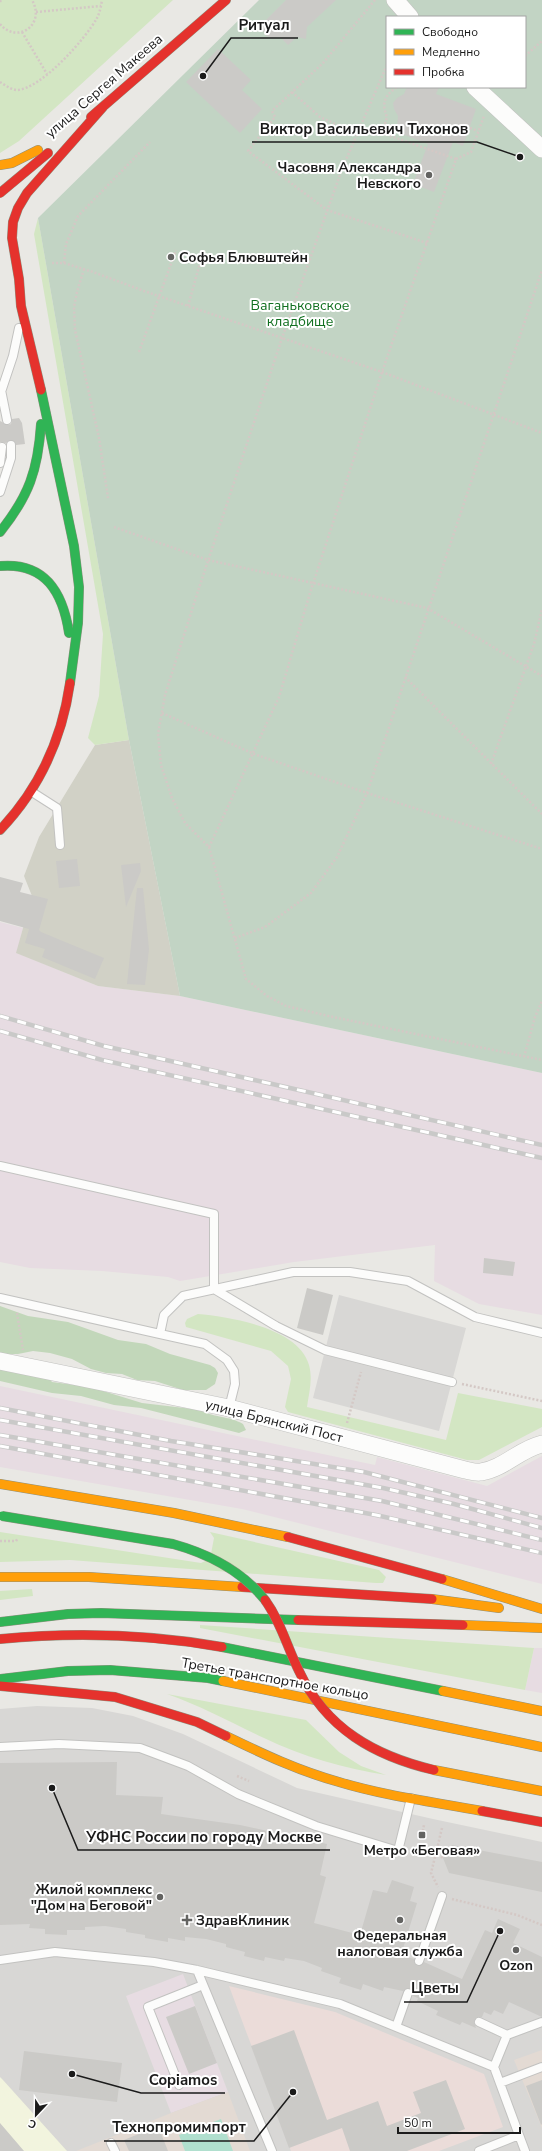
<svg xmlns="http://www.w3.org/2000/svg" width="542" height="2151" font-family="'Nunito Sans',sans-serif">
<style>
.residential{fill:#d8d7d5}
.commercial{fill:#ebdcd9}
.industrial{fill:#e7dce2}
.education{fill:#f2f4de}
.military{fill:#e3dad3}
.construction{fill:#d1d1c6}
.grass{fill:#d3e6c3}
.forest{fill:#c2d7ba}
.cemetery{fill:#c2d4c4;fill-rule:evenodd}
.pitch{fill:#b0dfce}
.building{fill:#cbcac7}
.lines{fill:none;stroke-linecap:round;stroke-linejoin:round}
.lane-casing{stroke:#c2c2c0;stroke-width:10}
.street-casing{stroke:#c2c2c0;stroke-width:18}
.fast-casing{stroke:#8e917e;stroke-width:10}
.slow-casing{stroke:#8e917e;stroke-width:10}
.jam-casing{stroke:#8e917e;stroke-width:10}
.path{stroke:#d4c8c5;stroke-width:2.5;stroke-dasharray:2 2;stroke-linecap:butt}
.lane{stroke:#fcfcfb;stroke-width:8}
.street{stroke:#fcfcfb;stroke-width:17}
.fast{stroke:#30b455;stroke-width:9}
.slow{stroke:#ff9f0a;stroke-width:9}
.jam{stroke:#e5322d;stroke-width:9}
.rail-casing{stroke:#c9c9c8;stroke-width:4.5}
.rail{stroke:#fff;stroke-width:3;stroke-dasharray:9;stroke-linecap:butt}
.fast-bridge-casing{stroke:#8e917e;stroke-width:10;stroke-linecap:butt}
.slow-bridge-casing{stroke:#8e917e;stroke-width:10;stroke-linecap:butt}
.jam-bridge-casing{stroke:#8e917e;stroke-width:10;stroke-linecap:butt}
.fast-bridge{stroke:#30b455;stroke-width:9}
.slow-bridge{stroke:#ff9f0a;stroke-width:9}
.jam-bridge{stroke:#e5322d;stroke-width:9}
.poi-dot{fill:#636361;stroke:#fff;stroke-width:1.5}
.labels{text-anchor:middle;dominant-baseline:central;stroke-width:4;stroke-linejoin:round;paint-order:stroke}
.street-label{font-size:14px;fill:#1b1b1b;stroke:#fff}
.poi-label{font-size:14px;font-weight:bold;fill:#1b1b1b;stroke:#fff}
.park-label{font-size:14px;fill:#117020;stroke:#fff}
.leader{fill:none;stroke:#1b1b1b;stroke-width:1.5}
.callout-dot{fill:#1b1b1b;stroke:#fff;stroke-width:1.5}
.callout-label{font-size:15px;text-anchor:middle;font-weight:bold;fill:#1b1b1b;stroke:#fff;stroke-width:4;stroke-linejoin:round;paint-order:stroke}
</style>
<rect width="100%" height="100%" fill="#e9e8e4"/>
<path class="residential" d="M339,1295L466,1328L439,1431L313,1398Z
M37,1706L92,1708L133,1716L183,1734L297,1788L433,1819L542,1842V2151H0V1709Z"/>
<path class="commercial" d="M229,1986L335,2012L484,2074L503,2127L439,2151H291Z"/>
<path class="industrial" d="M0,922L23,928L17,953L98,986L180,996L542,1073V1315L479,1304L434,1281L435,1245L294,1262L180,1281L168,1277L102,1271L30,1268L0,1262Z
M0,1386L375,1465L377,1457L487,1486L542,1456V1584L242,1509L0,1467Z
M534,1648H542V1693L525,1690Z
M183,1974L228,2092L171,2113L126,1996Z"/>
<path class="education" d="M0,2077L3,2080L67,2151H0Z"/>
<path class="military" d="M542,2050V2128L514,2060Z
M228,2092L250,2151H76L171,2113Z"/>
<path class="construction" d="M129,740L180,996L98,986L16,953L32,896L24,876L39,837L95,745Z"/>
<path class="grass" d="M0,0H173L19,141L0,153Z
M38,218L129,740L95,745L88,738L99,696L103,634L34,234Z
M198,1314C231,1317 299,1328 309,1365C313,1380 309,1392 307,1407L446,1440L458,1393L542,1409V1427L479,1460H467L288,1412L285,1407L291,1379L288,1366L271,1351L186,1327L185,1323L187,1319Z
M0,1532L201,1563L210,1559L214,1538L210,1532L379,1570L386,1577L383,1583H376L70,1560L0,1562Z
M32,1589L33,1596L0,1600V1591Z
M200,1625L534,1648L525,1690L200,1628Z
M167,1694L306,1720L339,1752L361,1766L386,1775C344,1768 303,1757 264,1738C232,1723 201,1706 167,1694Z"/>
<path class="forest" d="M0,1306L28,1316L68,1322L118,1340L146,1344L170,1354L210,1365L215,1368L218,1373L215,1384L206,1390H183L155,1381L137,1380L122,1374L106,1373L91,1369L72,1359L50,1353L33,1351L18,1354H0Z
M0,1367L48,1377L52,1382L90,1387L142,1403L201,1410C210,1417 230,1416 243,1424L246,1430L239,1433L141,1408L114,1405L81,1396L52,1393L0,1381Z"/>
<path class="cemetery" d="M259,0H542V1073L180,996L129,740L38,218ZM387,17H525V87H387Z"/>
<path class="pitch" d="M221,2119L233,2151H185L179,2135Z"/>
<path class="building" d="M286,0H336L307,27L306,39L297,37L288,45L280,37L272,38L266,36L262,29L265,21Z
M218,49L251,80L242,90L262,109L240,133L186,82Z
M407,87H439L436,94L476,109L463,146L453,142L434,192L413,184L428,144L402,134L397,126L398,116L394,109L393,103L397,98L404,94Z
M19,418L22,423L25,444L16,445L11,440L6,443L0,442V421L8,425L11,424L12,419Z
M77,859L80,886L59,888L56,861Z
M140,863L141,871L126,907L121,865Z
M0,877L23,883L20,892L48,899L39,930L41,932L104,958L95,979L42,957L45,949L25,943L29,929L0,921Z
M137,888H143L149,949L145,985L127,984Z
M484,1258L515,1262L513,1276L483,1273Z
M307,1288L333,1295L323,1335L297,1328Z
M117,1762L116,1795L163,1797L161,1814L240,1825L327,1844L320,1875L326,1877L314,1923L360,1935L373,1890L387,1893L392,1880L414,1887L410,1901L417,1903L401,1955L414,1959L417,1966L422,1965L424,1962L462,1979L485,1930L492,1933L498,1919L520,1929L513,1943L542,1957V2017L509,2002L503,2014L494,2010L491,2015L484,2012L482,2017L476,2018L474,2022L476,2028L462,2022L460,2025L436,2015L438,2011L417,2001L418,1998L413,1996V1992L409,1988L403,1991L384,1987L383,1991L363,1984L361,1990L339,1983L341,1978L321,1971L322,1968L304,1961L285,1958L284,1961L265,1957L264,1961L244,1956L245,1952L226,1947V1944L206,1939L185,1937V1941L168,1938V1942L145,1938V1935L126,1932V1929L105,1926L85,1927V1930H67V1935L45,1934V1929L29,1928L30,1924L0,1925V1763Z
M452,1845L542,1862V1892L449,1873L443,1858Z
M195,2006L217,2063L189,2074L166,2017Z
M294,2030L327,2120L378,2101L387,2126L421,2113L413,2092L446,2080L465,2129L407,2151H350L342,2128L289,2148L251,2046Z
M24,2051L122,2063L117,2102L19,2090Z
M542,2080V2124L541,2125L526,2086Z
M0,2123L24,2151H0Z
M158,2126L168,2151H129L124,2140Z"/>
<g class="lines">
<g class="lane-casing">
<path id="lane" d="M1,390L7,420
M0,395L13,356L19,328
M0,463L2,447
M0,492L11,458V445
M32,792L57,808L60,845
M0,1166L214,1214V1289L276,1326L325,1350L452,1382
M0,1298L160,1334
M229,1408L235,1384L234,1371L227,1360L205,1344L160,1334L164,1315L183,1296L293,1272H350L408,1281L475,1317L542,1333
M0,1747L59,1744L140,1748L188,1766L238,1794L316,1826L398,1851L411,1798
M0,1960L55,1952L154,1962L197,1970L340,2004L494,2067L519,2135
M419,1961L442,1896
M197,1970L272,2151
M479,2022L507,2035
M396,2027L408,1993
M494,2067L507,2035L542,2022
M500,2083L542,2067
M179,2085L148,2007L203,1985
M111,2143L115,2151
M479,2151L519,2135L525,2151"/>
</g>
<g class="street-casing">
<path id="street" d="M395,0L410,17
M475,87L542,149
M0,1361L229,1408L465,1470C470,1471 476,1473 481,1472C503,1469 520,1449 542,1444"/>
</g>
<g class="fast-casing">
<path id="fast" d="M41,390L74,546L79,587L78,623L70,683
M0,532C29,496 38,470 41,424
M0,566C46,562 63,593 69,633
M0,1622L68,1614L101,1613L298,1620
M222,1647L443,1691
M0,1679L68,1671L110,1670L208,1678L223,1681"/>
</g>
<g class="slow-casing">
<path id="slow" d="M0,165L12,163L38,150
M0,1484L174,1513L288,1537
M0,1577H89L242,1587
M442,1579L542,1609
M432,1599L499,1608
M463,1625L542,1628
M223,1681L542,1747
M443,1691L542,1711
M226,1736C263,1754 299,1771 339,1782C385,1796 434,1802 482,1811
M490,1781L542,1791"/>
</g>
<g class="jam-casing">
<path id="jam" d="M91,117L226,0
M0,193L48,153
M41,390L21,306L19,279L12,238L13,222L18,208L27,193L103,107
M0,830C39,789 62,739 70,683
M288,1537L442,1579
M242,1587L432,1599
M298,1620L463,1625
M0,1639C75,1632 148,1634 222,1647
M0,1686L115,1697L197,1722L226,1736
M482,1811L542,1822"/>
</g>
<path class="path" d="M375,0L323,63L272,111L275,117L248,151L327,210L427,243
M0,2L1,0
M36,12L101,6
M0,24C18,45 46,24 32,0
M22,32L47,74
M525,56L542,41
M387,65L342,169L282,338L197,594L165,695L158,734L161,765L172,798L185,823L209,847L246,979L267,996L286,1006L333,1017L542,1060
M0,82C5,85 10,89 16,90C41,90 86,38 97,18C100,12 101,6 102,0
M292,92L320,117L357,134
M470,128L478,131
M456,159L471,152L484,116
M52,263H64L93,272L144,291L382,372L542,433
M64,263L66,244L78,216L150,142
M84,269L77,292L74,307L75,330L99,438L108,498
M188,306L202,256
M139,352L176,250
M114,527L208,560L427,608L542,676
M405,677L542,814
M162,713L254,754L367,793L542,849
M491,764L534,644L542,609
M209,847L279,697L310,593L382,372L456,159L382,133L387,117C381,103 385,95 397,87
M235,938L265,927L311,893L337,857L367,793L542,270
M524,1057L535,1017L542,1001
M17,1313L23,1350
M462,1384L542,1401
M347,1423L361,1372
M0,1541H16L18,1538
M237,1776L249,1781
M442,1828L436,1853L443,1858
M422,1835L424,1825
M436,1853L431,1873L438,1887
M452,1899L517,1915L542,1925"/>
<use href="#lane" class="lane"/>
<use href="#street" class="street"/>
<use href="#fast" class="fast"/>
<use href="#slow" class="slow"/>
<use href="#jam" class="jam"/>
<g class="rail-casing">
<path id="rail" d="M0,1016L104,1046L542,1145
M0,1031L102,1060L542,1158
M0,1408L171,1441L364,1472L542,1518
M0,1420L383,1488L454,1504L542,1528
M0,1435L382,1501L542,1540
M0,1446L376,1515L542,1553"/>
</g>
<use href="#rail" class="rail"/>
<g class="fast-bridge-casing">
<path id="fast-bridge" d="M2,1516L173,1544C209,1554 242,1571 265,1600"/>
</g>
<g class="slow-bridge-casing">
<path id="slow-bridge" d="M434,1770L490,1781"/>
</g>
<g class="jam-bridge-casing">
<path id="jam-bridge" d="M265,1600C281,1622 287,1647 299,1671C326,1729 375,1756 434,1770"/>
</g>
<use href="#fast-bridge" class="fast-bridge"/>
<use href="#slow-bridge" class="slow-bridge"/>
<use href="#jam-bridge" class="jam-bridge"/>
</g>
<g class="poi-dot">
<circle cx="429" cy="175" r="4"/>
<circle cx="171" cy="257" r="4"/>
<rect x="418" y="1831" width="8" height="8" rx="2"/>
<circle cx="160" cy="1897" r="4"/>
<path d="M185 1914h4v4h4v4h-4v4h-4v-4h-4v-4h4z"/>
<circle cx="400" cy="1920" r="4"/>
<circle cx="516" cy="1950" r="4"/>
</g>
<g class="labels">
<g class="street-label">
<text transform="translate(104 86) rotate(-41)">улица Сергея Макеева</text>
<text transform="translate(274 1421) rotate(14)">улица Брянский Пост</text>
<text transform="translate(275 1679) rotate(10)">Третье транспортное кольцо</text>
</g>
<g class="poi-label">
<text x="421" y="167" text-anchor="end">Часовня Александра<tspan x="421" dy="16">Невского</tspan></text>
<text x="179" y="257" text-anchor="start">Софья Блювштейн</text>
<text x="422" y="1850">Метро «Беговая»</text>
<text x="152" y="1889" text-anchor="end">Жилой комплекс<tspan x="152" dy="16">"Дом на Беговой"</tspan></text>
<text x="196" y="1920" text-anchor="start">ЗдравКлиник</text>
<text x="400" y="1935">Федеральная<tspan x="400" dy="16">налоговая служба</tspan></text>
<text x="516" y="1965">Ozon</text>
</g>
<g class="park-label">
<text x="300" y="305">Ваганьковское<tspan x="300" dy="16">кладбище</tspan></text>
</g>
</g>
<path class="leader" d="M203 76L231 38H298M520 157L477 142H252M52 1788L78 1850H330M500 1931L467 2002H404M72 2074L141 2093H225M293 2092L254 2141H104"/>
<g class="callout-dot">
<circle cx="203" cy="76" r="4"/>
<circle cx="520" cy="157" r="4"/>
<circle cx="52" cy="1788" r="4"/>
<circle cx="500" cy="1931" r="4"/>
<circle cx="72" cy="2074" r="4"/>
<circle cx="293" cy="2092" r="4"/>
</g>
<g class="callout-label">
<text x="264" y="30">Ритуал</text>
<text x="364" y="134">Виктор Васильевич Тихонов</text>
<text x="204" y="1842">УФНС России по городу Москве</text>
<text x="435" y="1993">Цветы</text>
<text x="183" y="2085">Copiamos</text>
<text x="179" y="2132">Технопромимпорт</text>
</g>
<rect x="386" y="16" width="140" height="72" fill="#ffffff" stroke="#a4a4a4"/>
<rect x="394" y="29" width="20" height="6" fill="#30b455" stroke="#a4a4a4"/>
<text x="422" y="36" font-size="12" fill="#1b1b1b">Свободно</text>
<rect x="394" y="49" width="20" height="6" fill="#ff9f0a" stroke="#a4a4a4"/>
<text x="422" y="56" font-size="12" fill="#1b1b1b">Медленно</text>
<rect x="394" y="69" width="20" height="6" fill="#e5322d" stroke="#a4a4a4"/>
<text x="422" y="76" font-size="12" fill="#1b1b1b">Пробка</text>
<g transform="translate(36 2115) rotate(202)" stroke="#ffffff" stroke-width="3" paint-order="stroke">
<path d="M0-3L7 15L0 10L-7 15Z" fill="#1b1b1b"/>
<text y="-6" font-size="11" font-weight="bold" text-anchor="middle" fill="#1b1b1b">С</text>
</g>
<path d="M398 2127v6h122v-6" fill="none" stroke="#1b1b1b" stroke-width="2"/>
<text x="404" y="2127" font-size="12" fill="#1b1b1b" stroke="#ffffff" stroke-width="3" paint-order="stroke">50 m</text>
</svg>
